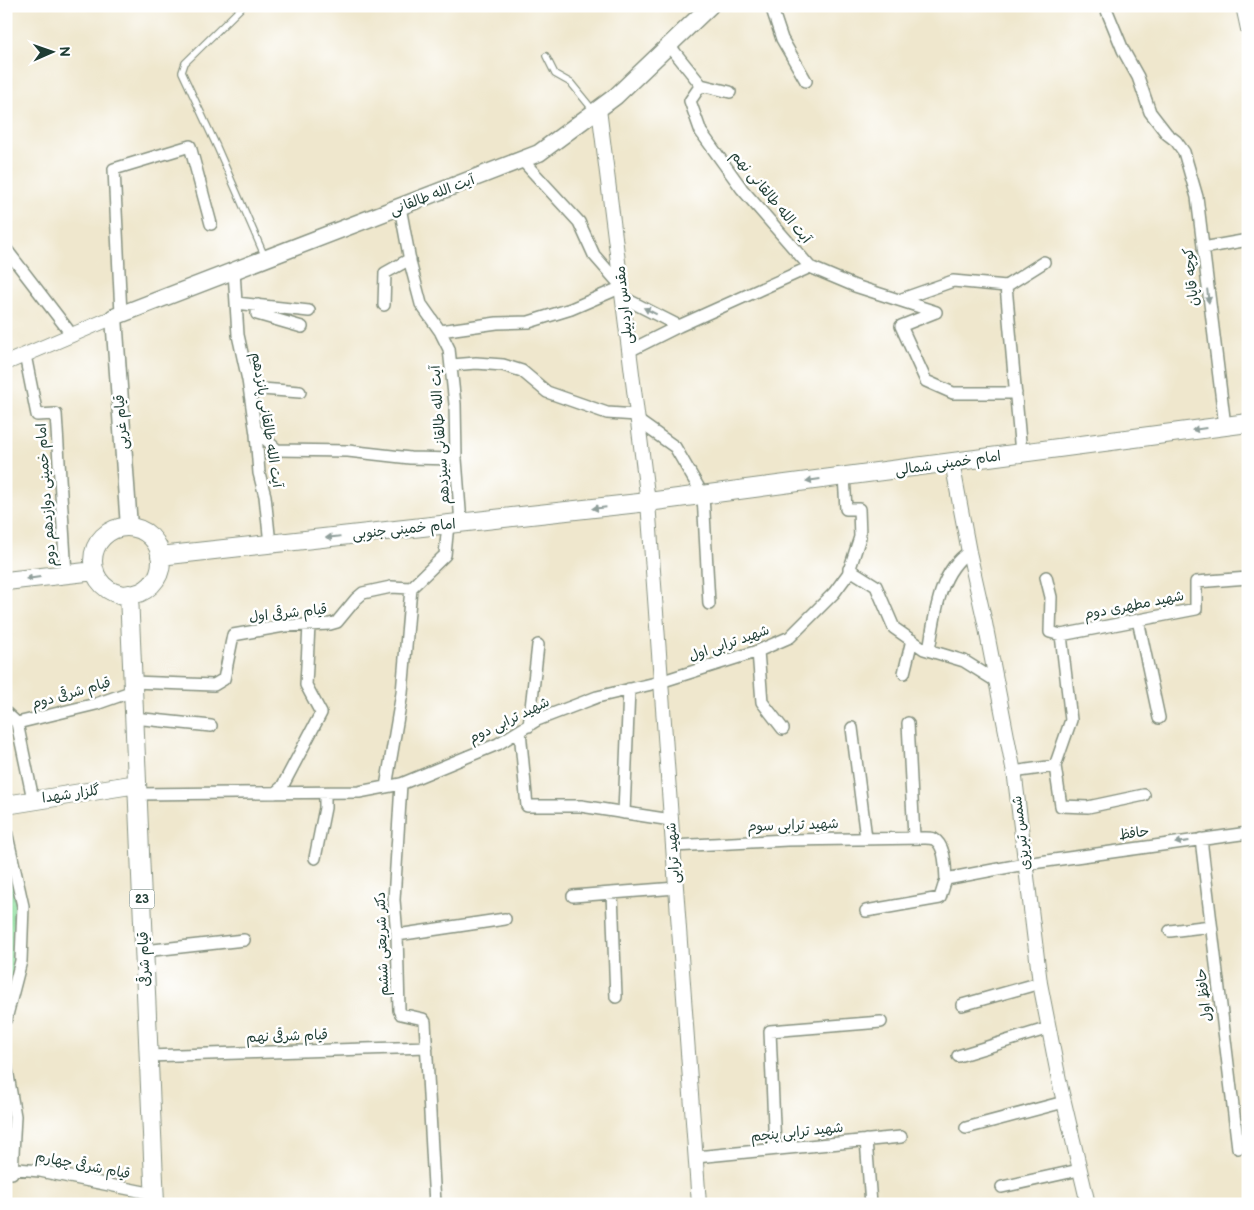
<svg xmlns="http://www.w3.org/2000/svg" width="1254" height="1210" font-family="'Balsamiq Sans','Playpen Sans Arabic',sans-serif">
<style>
.cemetery{fill:url(#cemetery-stones);stroke:#568e68}
.lines{fill:none;stroke-linecap:round;stroke-linejoin:round}
.service-casing{stroke:#879280;stroke-width:8}
.minor-casing{stroke:#879280;stroke-width:14}
.tertiary-casing{stroke:#879280;stroke-width:16}
.secondary-casing{stroke:#879280;stroke-width:19}
.primary-casing{stroke:#879280;stroke-width:20}
.service{stroke:#fff;stroke-width:5.5}
.minor{stroke:#fff;stroke-width:11}
.tertiary{stroke:#fff;stroke-width:14}
.secondary{stroke:#fff;stroke-width:16}
.primary{stroke:#fff;stroke-width:18}
.oneway{fill:#8f9e9a}
.labels{text-anchor:middle;dominant-baseline:central;stroke-width:5;stroke-linejoin:round;paint-order:stroke}
.shield{fill:#fff;stroke:#627771;stroke-width:1}
.shield-label{font-size:12px;font-weight:bold;fill:#1f3d34}
.street-label{font-size:14px;fill:#1f3d34;stroke:#fff}
</style>
<defs>
<pattern id="cemetery-stones" width="16" height="16" patternUnits="userSpaceOnUse" patternTransform="scale(1.25)"><rect width="16" height="16" fill="#8dde9d"/><path d="M2 7V4a2 2 0 0 1 4 0v3zM10 15v-3a2 2 0 0 1 4 0v3z" fill="#79bf88"/></pattern>
</defs>
<rect width="100%" height="100%" fill="#fff"/>
<filter id="ink" filterUnits="userSpaceOnUse"><feTurbulence type="fractalNoise" baseFrequency=".02" numOctaves="2"/><feDisplacementMap in="SourceGraphic" scale="10" xChannelSelector="R" yChannelSelector="G"/><feConvolveMatrix kernelMatrix="1 2 1 2 8 2 1 2 1" color-interpolation-filters="sRGB"/></filter>
<filter id="wash" filterUnits="userSpaceOnUse"><feTurbulence type="fractalNoise" baseFrequency=".0096" numOctaves="4" result="noise"/><feDisplacementMap in="SourceGraphic" scale="20" xChannelSelector="R" yChannelSelector="G"/><feGaussianBlur stdDeviation="1.12" result="paint"/><feColorMatrix in="noise" values="0 0 0 0 0 0 0 0 0 0 0 0 0 0 0 0 0 1.4 0 .05"/><feComposite in="paint" operator="in"/></filter>
<g filter="url(#wash)">
<rect width="100%" height="100%" fill="#efe7cd"/>
<path class="cemetery" d="M6,862L16,896L18,953L6,1001Z
M6,1081L11,1103L7,1168H6Z"/>
</g>
<g filter="url(#ink)">
<g class="lines">
<g class="service-casing">
<path id="service" d="M243,6L185,63L182,72L217,147L265,257
M546,56L555,74L571,83L593,110"/>
</g>
<g class="minor-casing">
<path id="minor" d="M771,6L782,39L806,81
M1105,6L1123,50L1138,77L1150,112L1167,134L1176,141L1184,152L1197,197L1225,426
M669,45L701,85L690,101L701,132L742,189L810,267
M701,85L730,92
M400,207L411,266L421,304L440,331L449,349L455,404L456,459L461,523
M1203,248L1248,240
M6,249L72,335
M234,271L238,335L248,380L256,434L259,473L265,496L270,544
M1006,286L1021,453
M622,297L679,326
M899,300L953,281L1006,286L1044,262
M236,303L309,311
M258,305L257,314L302,327
M384,305L385,273L410,259
M936,312L901,326L926,381L953,393H1016
M121,314L114,169L190,146L211,224
M440,331L497,323L529,322L571,309L622,287L594,255L579,222L522,160
M629,351L679,326L810,267L855,286L936,312
M25,355L37,415L56,414L66,574
M452,365L476,363L503,365L522,371L547,392L607,413L637,415
M249,388L300,392
M637,420L675,447L703,495L709,604
M256,430L277,450L348,451L410,458L456,459
M849,569L876,586L894,628L924,649L964,661L996,681
M1046,577L1051,597L1050,632L1061,635L1196,609V582L1248,578
M1138,620L1159,718
M929,650C935,617 938,572 969,552
M758,651L762,702L783,729
M904,673L912,640
M132,682L214,685L224,679L233,635L284,626L330,624L337,622L356,599L363,593L391,587L411,588
M6,713L17,723L33,799
M134,718L211,726
M17,723L96,704L133,691
M908,723L914,837
M529,726L538,645
M852,728L866,838
M520,731L527,806H581L671,820
M1055,766L1061,806L1088,807L1144,795
M1013,772L1055,766L1071,720L1061,635
M401,784L394,900L397,935L399,1010L401,1014L423,1019L425,1022L435,1204
M386,787L402,693L411,588L445,555L448,524
M275,793L282,787L321,713L306,685L309,625
M137,794L359,792L401,784L498,744L537,720L597,697L660,682L758,651L790,637L834,593L848,574L860,537L859,509H846L844,476
M624,813L629,689
M6,831L23,906L21,961L6,1019
M1201,839L1238,1148
M673,846L787,840L925,838C928,838 931,838 934,839C946,846 945,868 946,879L1025,864L1248,833
M315,858L325,808V793
M612,893L616,997
M573,896L676,888
M866,911L940,898L946,879
M1170,931L1211,926
M397,935L505,919
M144,951L244,940
M962,1005L1040,983
M148,1056L427,1047
M958,1056L1049,1028
M6,1064L15,1116L12,1173
M966,1128L1064,1102
M866,1140L871,1204
M775,1149L770,1031L881,1022
M696,1157L901,1137
M6,1168L40,1171L154,1194
M1002,1187L1079,1170"/>
</g>
<g class="tertiary-casing">
<path id="tertiary" d="M1243,6L1248,29
M599,109L648,502L699,1204
M6,363L114,317
M952,462L969,552L985,623L1015,778L1040,983L1060,1085L1088,1204"/>
</g>
<g class="secondary-casing">
<path id="secondary" d="M129,527L114,317L539,153L616,96L710,6"/>
</g>
<g class="primary-casing">
<path id="primary" d="M93 561a34 34 0 1 1 68 0a34 34 0 1 1-68 0Z
M160,556L648,502L1248,423
M6,581L95,571
M129,594L155,1204
M6,805L137,784"/>
</g>
<use href="#service" class="service"/>
<use href="#minor" class="minor"/>
<use href="#tertiary" class="tertiary"/>
<use href="#secondary" class="secondary"/>
<use href="#primary" class="primary"/>
</g>
<defs><path id="oneway-solid" d="M-6-.8H1V-3.2L6.5 0L1 3.2V.8H-6Z" transform="scale(1.25)"/></defs>
<g class="oneway">
<use href="#oneway-solid" transform="translate(1208 296) rotate(83)"/>
<use href="#oneway-solid" transform="translate(650 311) rotate(-153)"/>
<use href="#oneway-solid" transform="translate(1199 429) rotate(172)"/>
<use href="#oneway-solid" transform="translate(813 480) rotate(172)"/>
<use href="#oneway-solid" transform="translate(599 508) rotate(174)"/>
<use href="#oneway-solid" transform="translate(333 537) rotate(174)"/>
<use href="#oneway-solid" transform="translate(33 578) rotate(173)"/>
<use href="#oneway-solid" transform="translate(1182 842) rotate(172)"/>
</g>
</g>
<g class="labels">
<rect class="shield" x="129.5" y="889.5" width="25" height="19" rx="4"/>
<g class="shield-label">
<text x="142" y="899">23</text>
</g>
<g class="street-label">
<text transform="translate(432 195) rotate(-21)">آیت الله طالقانی</text>
<text transform="translate(771 197) rotate(50)">آیت الله طالقانی نهم</text>
<text transform="translate(1191 277) rotate(-96)">کوچه قاپان</text>
<text transform="translate(624 305) rotate(-96)">مقدس اردبیلی</text>
<text transform="translate(267 420) rotate(81)">آیت الله طالقانی پانزدهم</text>
<text transform="translate(121 422) rotate(-94)">قیام غربی</text>
<text transform="translate(440 435) rotate(-94)">آیت الله طالقانی سیزدهم</text>
<text transform="translate(948 463) rotate(-8)">امام خمینی شمالی</text>
<text transform="translate(46 495) rotate(-94)">امام خمینی دوازدهم دوم</text>
<text transform="translate(404 529) rotate(-6)">امام خمینی جنوبی</text>
<text transform="translate(1134 605) rotate(-11)">شهید مطهری دوم</text>
<text transform="translate(288 613) rotate(-6)">قیام شرقی اول</text>
<text transform="translate(729 643) rotate(-19)">شهید ترابی اول</text>
<text transform="translate(71 693) rotate(-16)">قیام شرقی دوم</text>
<text transform="translate(509 720) rotate(-26)">شهید ترابی دوم</text>
<text transform="translate(71 794) rotate(-8)">گلزار شهدا</text>
<text transform="translate(793 825) rotate(-2)">شهید ترابی سوم</text>
<text transform="translate(1021 833) rotate(-97)">شمس تبریزی</text>
<text transform="translate(1134 833) rotate(-8)">حافظ</text>
<text transform="translate(673 853) rotate(-94)">شهید ترابی</text>
<text transform="translate(382 944) rotate(-92)">دکتر شریعتی ششم</text>
<text transform="translate(144 959) rotate(-92)">قیام شرقی</text>
<text transform="translate(1204 995) rotate(-97)">حافظ اول</text>
<text transform="translate(287 1036) rotate(-2)">قیام شرقی نهم</text>
<text transform="translate(797 1132) rotate(-6)">شهید ترابی پنجم</text>
<text transform="translate(83 1165) rotate(11)">قیام شرقی چهارم</text>
</g>
</g>
<rect width="1254" height="1210" fill="none" stroke="#fff" stroke-width="25"/>
<g transform="translate(52 52) rotate(88)" stroke="#ffffff" stroke-width="4" paint-order="stroke">
<path d="M0-4L9 19L0 12L-9 19Z" fill="#1f3d34"/>
<text y="-8" font-size="14" font-weight="bold" text-anchor="middle" fill="#1f3d34">N</text>
</g>
</svg>
